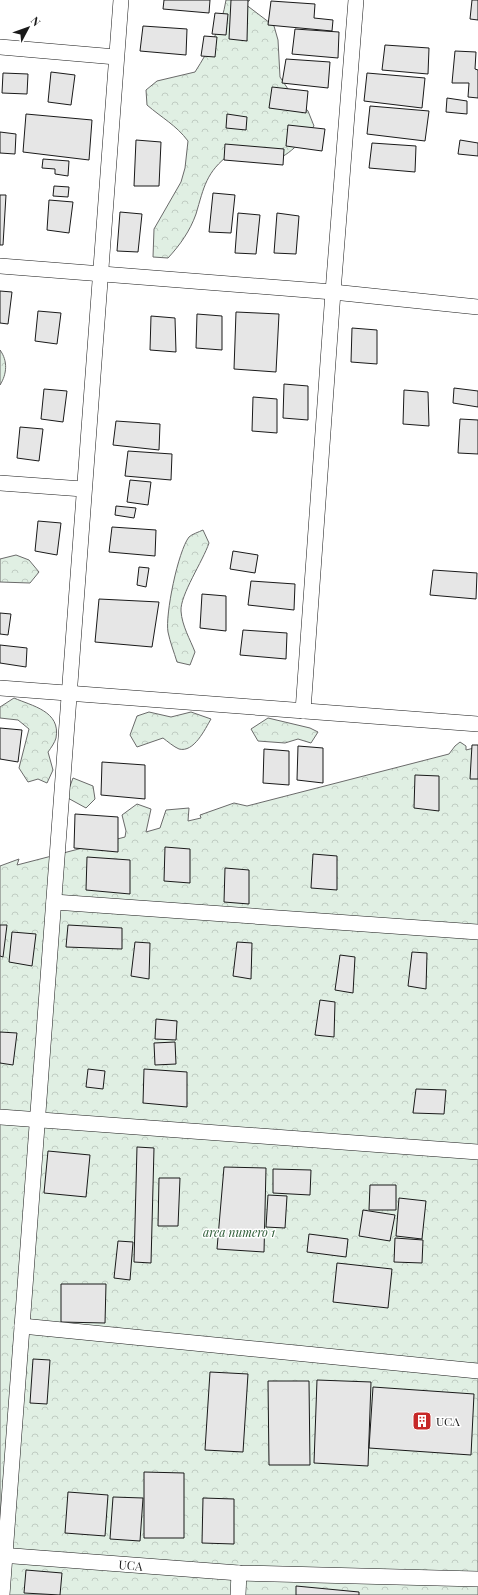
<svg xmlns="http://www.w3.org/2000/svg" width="478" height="1595" font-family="'Playfair Display',serif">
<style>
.forest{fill:url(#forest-crowns);stroke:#6a6a6a}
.building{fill:#e6e6e6;stroke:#1a1a1a}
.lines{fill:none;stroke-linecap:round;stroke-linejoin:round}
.minor-casing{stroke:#1a1a1a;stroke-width:16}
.minor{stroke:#fff;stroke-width:15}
.labels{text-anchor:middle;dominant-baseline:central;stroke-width:3;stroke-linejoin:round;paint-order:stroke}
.park-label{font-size:12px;font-style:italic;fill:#2b5a34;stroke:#fff}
.poi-label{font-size:12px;fill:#1a1a1a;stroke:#fff;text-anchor:start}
.street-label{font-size:12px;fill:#1a1a1a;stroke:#fff}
</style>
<defs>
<pattern id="forest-crowns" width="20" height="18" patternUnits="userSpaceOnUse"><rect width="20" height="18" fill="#e0efe3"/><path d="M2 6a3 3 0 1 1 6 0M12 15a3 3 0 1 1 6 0" fill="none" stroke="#c0ccc2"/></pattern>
</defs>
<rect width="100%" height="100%" fill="#fff"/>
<path class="forest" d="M226,0H250L245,4L274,26L278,40L280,77L288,89L308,111L314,126C304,138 287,160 270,160C257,160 243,156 230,154C206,172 204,187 196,214C190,231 180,245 168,258L153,257L154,229L181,182L185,168L188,141C176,125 162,118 147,105L146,90L157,81L195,72C209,50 222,26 226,0Z
M0,350C8,361 7,374 0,385Z
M203,530L209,543C203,561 180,595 181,611C182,626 190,639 195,652L190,665L177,662C174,652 170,642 168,632C165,615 178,551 189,537C192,534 199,532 203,530Z
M16,555L29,560L39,572L30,583L0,582V559Z
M14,698C32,706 61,711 56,738C55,742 51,748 48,752L53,770L47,783L38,779L28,782L19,768L29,729L18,720L0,718V707Z
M149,712L171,717L191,712L211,719C205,729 194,753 179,749C174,747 167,741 163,738L137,747L130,735L137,716Z
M268,718L310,728L318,732L311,743L298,739L285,743L258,741L251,729Z
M460,742L466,746V750L478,747V1595H0V866L19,859L17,865L125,837L126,831L122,815L137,804L151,809L146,832L160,828L166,810L189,808L188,821L201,818L200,815L234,803L247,806L449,754L455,746Z
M73,778L93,786L95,799L86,808L66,797Z"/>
<path class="building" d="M164,0H210L209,13L163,9Z
M231,0H248L247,41L229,39Z
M472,0H478V20L470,19Z
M271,1L315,4L314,18L333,20L332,31L268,25Z
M215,13L228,14L226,35L212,34Z
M143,26L187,29L186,55L140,51Z
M295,29L339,32L338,58L292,54Z
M204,36L217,37L215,57L201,56Z
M385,45L429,48L428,74L382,70Z
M455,51L476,52L475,69L478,70V98L468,97L469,83H452Z
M286,59L330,62L328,88L282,83Z
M51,72L75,75L71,105L48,102Z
M3,73L28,74L27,94L2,93Z
M367,73L425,78L422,108L364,101Z
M272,87L308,91L306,113L269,108Z
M447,98L467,101V114L446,112Z
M370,106L429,111L425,141L367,134Z
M26,114L92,120L89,160L23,152Z
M227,114L247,117L246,130L226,128Z
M288,125L325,129L322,151L286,146Z
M0,132L16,134L15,154L0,153Z
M136,140L161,142L159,186H134Z
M460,140L478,143V156L458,154Z
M372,143L416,146L415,172L369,168Z
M225,144L284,149L283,165L224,160Z
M43,159L69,161L68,176L55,174V169L42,168Z
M54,186L69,187L68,197L53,196Z
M213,193L235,195L231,233L209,232Z
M0,195H6L3,245H0Z
M49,200L73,202L69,233L47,230Z
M120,212L142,214L138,252L117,251Z
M238,213L260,215L256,254L235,253Z
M277,213L299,216L296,254L274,253Z
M0,291L12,292L8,324L0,323Z
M38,311L61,313L57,344L35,341Z
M236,312L279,314L276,372L234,369Z
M197,314L222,316V350L196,348Z
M151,316L175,318L176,352L150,350Z
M352,328L377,330V364L351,362Z
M284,384L308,386V420L283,418Z
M454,388L478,391V407L453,403Z
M44,389L67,391L63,422L41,419Z
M404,390L428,392L429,426L403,424Z
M253,397L277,399V433L252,431Z
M460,419L478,420V454L458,453Z
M116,421L160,424L159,450L113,445Z
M20,427L43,429L39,461L17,458Z
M128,451L172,454L171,480L125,476Z
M130,480L151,482L148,505L127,502Z
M116,506L136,508L134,518L115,515Z
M38,521L61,523L57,555L35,551Z
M112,527L156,530L155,556L109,552Z
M233,551L258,555L255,573L230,569Z
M139,567L149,568L146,587L137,585Z
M433,570L477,573L476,599L430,595Z
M251,581L295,584L294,610L248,605Z
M202,594L226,596V631L200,628Z
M99,599L159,602L152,647L95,642Z
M0,613L11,614L8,635L0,634Z
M243,630L287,633L286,659L240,655Z
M0,645L27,648L26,667L0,663Z
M0,728L22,730L18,762L0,759Z
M472,745H478V779H470Z
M298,746L323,748V783L297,780Z
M264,749L289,751V785L263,783Z
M102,762L145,765V799L101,795Z
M415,775L439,776V811L414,808Z
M75,814L118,817V852L74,848Z
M165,847L190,849V883L164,881Z
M313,854L337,856V890L311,888Z
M87,857L130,860V894L86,890Z
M225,868L249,870V904L224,902Z
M0,925H7L3,957L0,956Z
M68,925L122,928V949L66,947Z
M12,932L36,934L32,966L9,962Z
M135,942L150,943L149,979L131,976Z
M237,942L252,943L251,979L233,976Z
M412,952L427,953L426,989L408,986Z
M340,955L355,957L353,993L335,990Z
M320,1000L335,1002L334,1037L315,1035Z
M156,1019L177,1021L176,1040L155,1039Z
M0,1032L17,1033L13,1065L0,1063Z
M175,1042L176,1064L155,1065L154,1043Z
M88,1069L105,1071L103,1089L86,1087Z
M144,1069L187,1072V1107L143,1103Z
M416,1089L446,1090L444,1114L413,1113Z
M137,1147L154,1148L151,1263L134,1262Z
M48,1151L90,1155L86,1197L44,1193Z
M224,1167L266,1168L264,1252L217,1249Z
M273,1169L311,1170L310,1195L273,1193Z
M159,1178H180L178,1226H158Z
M370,1185H396V1210H369Z
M268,1195L287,1196L285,1228L266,1227Z
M399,1198L426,1201L422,1239L396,1236Z
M363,1210L395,1215L390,1241L359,1236Z
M309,1234L348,1239L346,1257L307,1252Z
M395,1238L423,1240L422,1263L394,1262Z
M118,1241L133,1242L130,1280L114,1278Z
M337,1263L392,1269L388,1308L333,1302Z
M61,1284H106L105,1323L61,1322Z
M33,1359L50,1360L47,1404L30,1403Z
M210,1372L248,1374L243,1452L205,1450Z
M317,1380L371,1382L368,1466L314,1463Z
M268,1381H309L310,1465H269Z
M373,1387L474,1394L471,1455L369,1448Z
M144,1472L184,1473V1538H144Z
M68,1492L108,1495L105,1536L65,1533Z
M113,1497L143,1498L140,1541L110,1539Z
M203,1498L234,1499V1544L202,1543Z
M26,1570L62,1573L60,1595L24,1593Z
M296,1586L359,1592V1595H296Z"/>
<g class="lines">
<g class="minor-casing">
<g id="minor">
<path d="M0,47L116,57"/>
<path d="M0,266L333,292L478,307"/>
<path d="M0,483L83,489"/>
<path d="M0,688L478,724"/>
<path d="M303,711L333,292L356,0"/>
<path d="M54,902L478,932"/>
<path d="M0,1117L478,1152"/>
<path d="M22,1326L478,1371"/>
<path id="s1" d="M0,1555L239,1573L478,1579"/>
<path d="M2,1595L121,0"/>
<path d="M238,1595L239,1573"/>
</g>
</g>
<use href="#minor" class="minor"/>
</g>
<defs>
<g id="building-square" transform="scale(1)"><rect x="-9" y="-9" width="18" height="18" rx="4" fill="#c62828" stroke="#fff"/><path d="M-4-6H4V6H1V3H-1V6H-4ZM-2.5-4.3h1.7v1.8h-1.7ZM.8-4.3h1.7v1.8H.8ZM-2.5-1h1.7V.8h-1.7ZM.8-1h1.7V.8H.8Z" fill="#fff"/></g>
</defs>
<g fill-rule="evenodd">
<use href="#building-square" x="422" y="1421"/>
</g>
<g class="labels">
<g class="park-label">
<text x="239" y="1232">area numero 1</text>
</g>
<g class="poi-label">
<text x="436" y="1421">UCA</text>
</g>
<g class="street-label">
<text stroke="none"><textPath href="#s1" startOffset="131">UCA</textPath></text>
</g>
</g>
<g transform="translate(28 28) rotate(49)" stroke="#ffffff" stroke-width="3" paint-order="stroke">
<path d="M0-3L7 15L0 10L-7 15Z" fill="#1a1a1a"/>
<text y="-6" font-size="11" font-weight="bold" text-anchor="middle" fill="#1a1a1a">N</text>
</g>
</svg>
